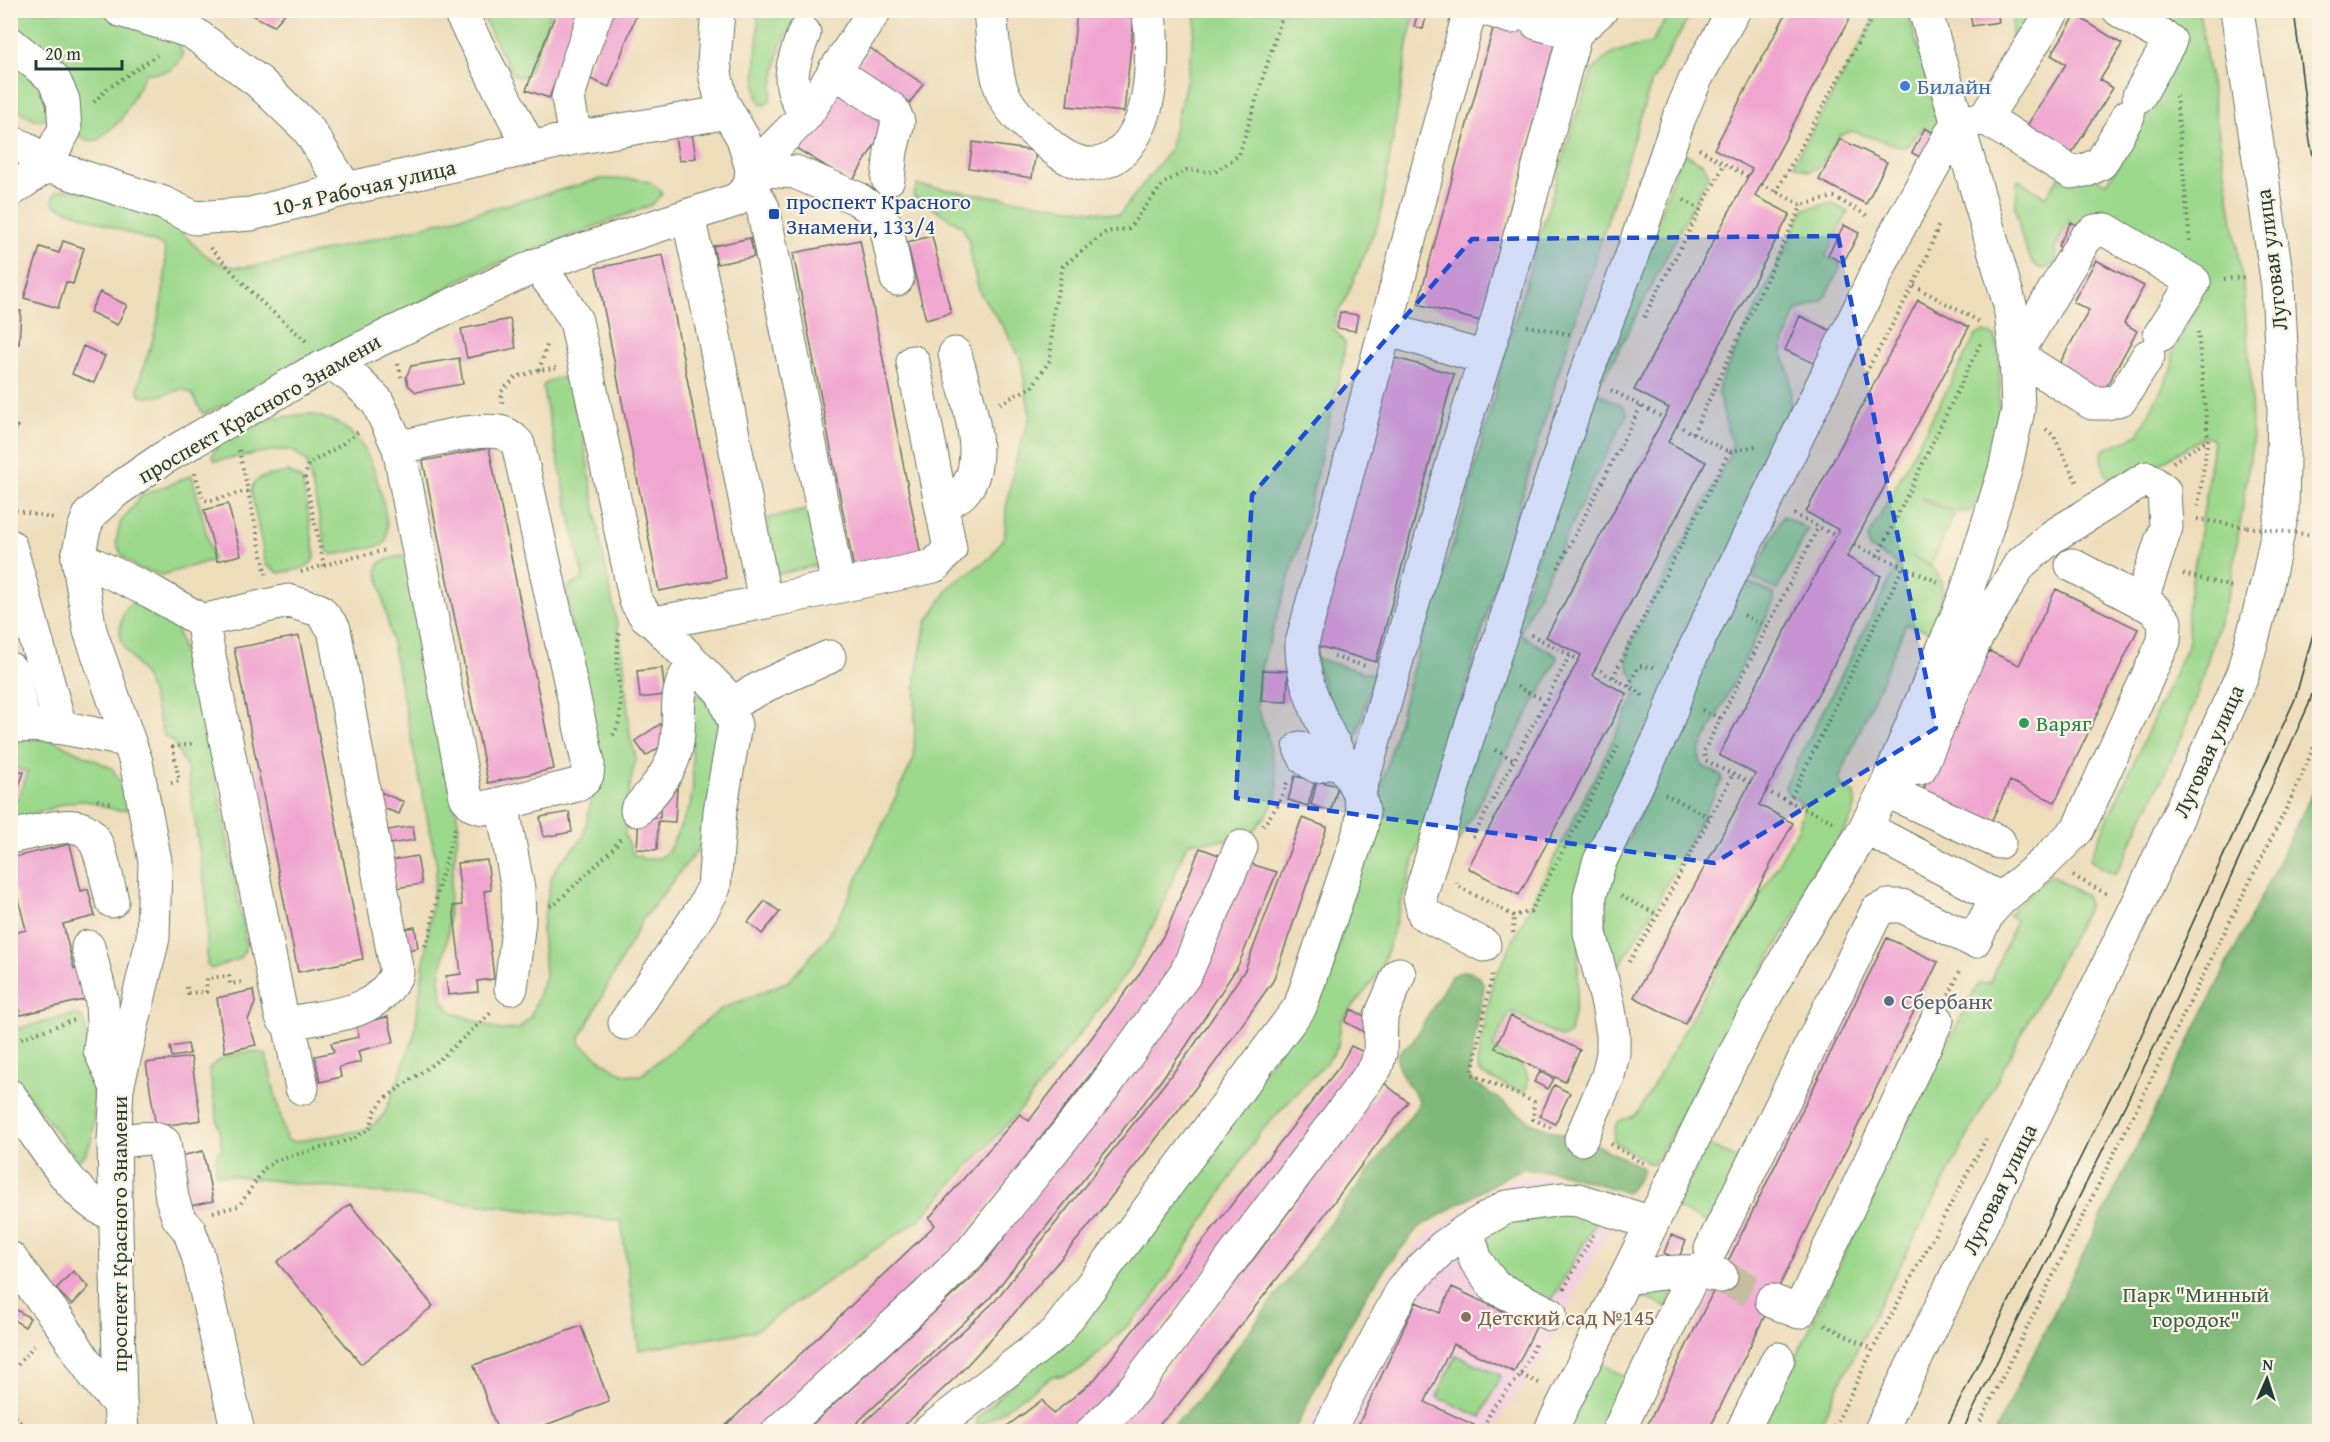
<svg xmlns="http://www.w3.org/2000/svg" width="2330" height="1442" font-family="'Gentium Book Plus',serif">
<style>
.built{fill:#f3cfdf}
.green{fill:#9cd88c;stroke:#5e8a60;stroke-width:1.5}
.forest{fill:#7db878;stroke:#4e7a56;stroke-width:1.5}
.building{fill:#f0a5d0}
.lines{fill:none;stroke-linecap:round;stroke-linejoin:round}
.minor-tunnel{stroke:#c5bda0;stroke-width:33;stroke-dasharray:33 16;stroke-linecap:butt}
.minor-casing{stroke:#677563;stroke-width:35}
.major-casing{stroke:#677563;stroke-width:35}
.path{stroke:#677563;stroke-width:4;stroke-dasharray:1.5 4.5;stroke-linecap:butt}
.minor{stroke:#fff;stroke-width:33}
.major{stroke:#fff;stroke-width:33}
.tram{stroke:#1f3d34;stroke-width:1.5}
.path-bridge{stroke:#677563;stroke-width:4;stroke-dasharray:1.5 4.5;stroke-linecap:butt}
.marked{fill:#1d4ed8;fill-opacity:0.2;stroke:#1d4ed8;stroke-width:4.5;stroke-dasharray:12 8;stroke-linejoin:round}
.shop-dot{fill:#3f7fe0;stroke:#fcf5e5;stroke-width:2}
.transit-dot{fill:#1a4fb4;stroke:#fcf5e5;stroke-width:2}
.leisure-dot{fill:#2e9e5b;stroke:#fcf5e5;stroke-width:2}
.service-dot{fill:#5c6f8a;stroke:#fcf5e5;stroke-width:2}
.education-dot{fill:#8d6e63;stroke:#fcf5e5;stroke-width:2}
.labels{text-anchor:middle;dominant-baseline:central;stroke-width:4.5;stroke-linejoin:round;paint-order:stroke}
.shop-label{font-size:22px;fill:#366cbe;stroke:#fcf5e5;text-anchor:start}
.street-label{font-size:22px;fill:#1f3d34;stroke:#fcf5e5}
.transit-label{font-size:22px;fill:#164399;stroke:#fcf5e5;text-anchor:start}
.leisure-label{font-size:22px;fill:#27864d;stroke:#fcf5e5;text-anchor:start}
.service-label{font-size:22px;fill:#4e5e75;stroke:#fcf5e5;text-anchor:start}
.park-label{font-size:22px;fill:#385c46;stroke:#fcf5e5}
.education-label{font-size:22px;fill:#785e54;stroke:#fcf5e5;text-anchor:start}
</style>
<rect width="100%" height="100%" fill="#fcf5e5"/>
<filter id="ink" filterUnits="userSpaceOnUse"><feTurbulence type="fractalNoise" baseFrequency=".0167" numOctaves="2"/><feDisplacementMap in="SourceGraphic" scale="12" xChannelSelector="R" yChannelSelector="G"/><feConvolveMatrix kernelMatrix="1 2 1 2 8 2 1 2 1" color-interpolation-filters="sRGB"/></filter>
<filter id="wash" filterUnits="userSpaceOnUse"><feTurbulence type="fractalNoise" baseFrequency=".008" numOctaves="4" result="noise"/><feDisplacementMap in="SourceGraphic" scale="24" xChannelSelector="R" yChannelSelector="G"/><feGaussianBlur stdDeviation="1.35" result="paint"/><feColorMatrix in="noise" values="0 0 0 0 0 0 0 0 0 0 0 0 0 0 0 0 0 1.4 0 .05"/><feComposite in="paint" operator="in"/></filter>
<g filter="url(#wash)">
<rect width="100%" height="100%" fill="#edb"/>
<path class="built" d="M1518,1175L1557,1179L1625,1198L1540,1362L1504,1413L1494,1431L1305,1432L1394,1271L1428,1233Z"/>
<path class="green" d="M11,11H91L131,21L178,41L183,55C174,73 164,73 146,73L121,120L98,140H86L79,135L11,37Z
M480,11H551L530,70L525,76L517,77L512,74Z
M758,11H801L780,46L770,102L764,105L760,104C750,85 760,35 758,11Z
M1197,11H1416L1411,27L1380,218L1343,305L1337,312L1334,329L1345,343L1343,362L1302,536L1261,668L1257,708L1267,734L1278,784L1275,800L1268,813L1252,833L1230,840L1191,842L1186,846L1157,918L1131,967L1023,1107L920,1219L754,1331L639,1350L621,1221L216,1174V1155L222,1147L209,1069C218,1056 252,1047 266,1055L286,1139L292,1142L363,1130L375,1124L385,1113L414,1037L437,866L377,569C380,559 393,558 402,556L405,559L420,616L459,827L450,890L448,933L440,978L442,1001L452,1012L499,1030L519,1029L531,1016L545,976L542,928L551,879L558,865L583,838L591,802L599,785L566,593L569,586L582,580L583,575L545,400L543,386C553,376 566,375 575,386L601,545L623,654L630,736L636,758L630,785L625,835L633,854L645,859L660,858L669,850L690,806L693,788L691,717L696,694L700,695L714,712L724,733L706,839L643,919L580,1038L581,1044C598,1057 619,1079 641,1075L721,1009L789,981L826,939L843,909L914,758L916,675L926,623L951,585L991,557L1005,535L1006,509L1015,463L1030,416L1021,360L1006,331L980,293L971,261L969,241L962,226L913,196L917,185L1119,215L1169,151L1187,78Z
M1671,11H1693L1652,81L1559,371L1385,958L1375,978L1341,1022L1338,1045L1334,1054L1260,1132L1150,1304L1083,1368L1063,1376H1053L976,1429L978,1417L1070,1328L1311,1008L1333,967L1412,672L1464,510L1510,336L1573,125L1592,72L1602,61L1615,52L1651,43Z
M1879,11H1908L1939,124L1934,132L1923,128L1908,146L1901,147L1852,131L1839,136L1820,167L1809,171L1796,166L1794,163Z
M2013,11H2040L2015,45L2011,40Z
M2142,11H2199L2243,284L2251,381L2252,444L2231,584L2194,704L2180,741L2117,872L2113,874L2091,861L2090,858L2189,641L2187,609L2205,503L2213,440L2210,437H2204L2121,487C2106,484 2100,463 2103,450L2138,435L2173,367L2172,352L2200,301L2070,220L2055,247L2057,260C2031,294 2017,223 2016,206C2016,198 2017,190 2017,183L2019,180L2045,197L2063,172H2089L2104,183L2108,182L2141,125V117L2172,51Z
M10,57L43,88L52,116C39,126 27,115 14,108L11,110Z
M1682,152L1703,164L1709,174L1604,378L1601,377Z
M601,179C620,180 653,173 662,194L651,205L469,275L277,383L203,414L192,394L183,389C165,393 161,399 141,396L138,392C139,373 148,357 153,339C160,315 169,269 164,246L54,205C51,194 57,189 68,190C105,194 144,205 175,227C193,241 206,262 229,266C253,271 298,257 323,251C416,229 509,204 601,179Z
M1832,203L1848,212L1826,255L1828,258L1840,264V268L1824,299L1796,312L1782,350L1790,377L1791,402L1787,438L1578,951C1580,980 1576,1005 1570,1033L1563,1038L1512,1012L1509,1014L1493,1047C1507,1063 1535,1060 1526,1091L1521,1092L1483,1075L1479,1071L1477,1064L1493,981L1633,700L1637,681C1628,670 1626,663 1628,648L1729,457L1732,446L1718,393L1719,385L1804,209Z
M1984,332L1995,336C2005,375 2000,485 1969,512H1957L1922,498V500L1954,514L1931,565L1911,556C1918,560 1927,563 1933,568C1949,584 1941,614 1936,633L1906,624L1839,779L1842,786L1855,794C1858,809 1849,822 1842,835L1736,1015L1655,1163H1648L1613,1141L1615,1128L1619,1121L1632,1117L1639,1111L1799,827L1804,808L1799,801L1787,793L1785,786L1898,564L1869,548L1868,538L1976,335Z
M1592,390L1624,407L1627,414L1590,486L1521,630L1522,636L1556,655L1557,660L1456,845L1451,849L1444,839Z
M310,414C327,418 343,423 355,437C360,442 365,450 368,456C376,471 395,534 383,545L333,555L327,551L307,463C297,452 292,449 277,450L215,461L212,456C220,427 284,415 310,414Z
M289,472L302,480L315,555C311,571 293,570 279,573L266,565L251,491C254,474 275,475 289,472Z
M192,475L213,560L162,575L137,568L121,554L116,542L120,523L141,496Z
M813,509L824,564L778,574L767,518Z
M1783,516L1808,529L1777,590L1752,578Z
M1750,583L1774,594V601L1700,750C1697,768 1706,768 1721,775L1722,780L1653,910L1620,965L1613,966L1604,934L1606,896L1615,867L1677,734L1686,701L1735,593Z
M139,600L174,619L210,745L245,936V950L239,959L211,969L207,965V901L187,768L172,740L164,736C158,719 154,700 147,682C135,654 112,649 123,615C125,606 130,602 139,600Z
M1315,658L1374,675L1354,745L1342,741Z
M10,737L52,740L112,768L132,803L130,808C115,815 99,802 84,801C65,800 31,817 11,822V802L19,797L28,772L11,766Z
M2050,875L2087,897L2088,907L1867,1328L1817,1431L1761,1432L1894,1149L1978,984L1990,982L2016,920L2008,915Z
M76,1014L82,1017L86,1029C89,1054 106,1149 78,1160L11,1072V1030Z
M1707,1144L1748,1164L1716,1227L1676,1208Z
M1519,1211L1601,1213L1549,1305L1489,1266L1483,1230Z
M1677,1276L1667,1308L1634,1292L1600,1363L1631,1380L1609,1431L1564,1432L1622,1294Z
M1456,1355L1501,1375L1481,1417L1437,1397Z"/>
<path class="forest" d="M2319,780V1431H1995Z
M1461,971C1473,971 1481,975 1484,987L1468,1076L1471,1080L1531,1122L1580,1142L1593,1143L1641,1167L1643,1171L1632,1188L1626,1192L1557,1172L1522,1169L1510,1174L1418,1228L1386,1267L1364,1299L1318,1383L1294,1431L1167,1432L1197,1401L1417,1107L1419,1100C1407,1082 1381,1056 1412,1043L1451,976Z"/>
<g id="blocks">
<path class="building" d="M242,10H288L274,26Z
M557,10H583L549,98L526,90Z
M612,10H638L609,87L586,77Z
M1513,10H1556L1550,21L1555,42L1480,321L1418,304L1494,25Z
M1788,10H1854L1755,196L1790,214L1668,442L1706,462L1592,675L1627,694L1519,895L1468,868L1581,655L1546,637L1669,408L1634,390L1752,169L1714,149Z
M1970,10H1997L1999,22L1972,26Z
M1418,11L1427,13L1423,29L1414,27Z
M1077,12L1134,18L1124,112L1067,106Z
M2076,15L2122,44L2100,80L2113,88L2070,156L2026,127L2066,64L2051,55Z
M870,48L923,84L908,106L855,70Z
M840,95L888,123L852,182L794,147L831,96Z
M1925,128L1939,136L1926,160L1912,153Z
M692,133L696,158L679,161L675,136Z
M1840,139L1887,162L1866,204L1819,180Z
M973,142L1036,151L1032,178L969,168Z
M2071,222L2085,230L2072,254L2058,246Z
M1844,225L1859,233L1843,263L1828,255Z
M932,236L951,313L926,320L907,242Z
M750,238L754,257L717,264L713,246Z
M860,240L922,561L855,574L793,253Z
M63,241L84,248L73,284L66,282L58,308L24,298L40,247L59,253Z
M663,255L726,578L659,591L596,268Z
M2096,260L2144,286L2124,323L2137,331L2101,396L2055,372L2089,310L2073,302Z
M100,292L127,305L117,325L90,312Z
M1918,300L1969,327L1847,557L1881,576L1759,805L1793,823L1685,1024L1634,997L1755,774L1719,755L1839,530L1806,512Z
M10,311H21L19,344L10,343Z
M1340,312L1358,315L1355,331L1337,328Z
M1800,316L1834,332L1818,365L1785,350Z
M510,319L516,348L467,358L461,329Z
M83,346L105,356L94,383L72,374Z
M1392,357L1454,374L1376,662L1314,645Z
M459,358L463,384L416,392L408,385L406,377L411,366Z
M10,423L18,426L11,444H10Z
M489,448L554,769L488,783L423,461Z
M228,504L241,555L217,561L204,510Z
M2056,589L2138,629L2055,802L2010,781L1989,826L1921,794L1989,651L2019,665Z
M299,636L363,959L298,972L234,648Z
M662,668L665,695L640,698L637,671Z
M1263,670L1288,671L1287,702L1261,701Z
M660,724L671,739L646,756L635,741Z
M10,768L24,772L15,797L10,795Z
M1295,776L1315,781L1308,806L1288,800Z
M1317,781L1338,786L1331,811L1311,805Z
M661,787L677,788L675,822L658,821L657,850L637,849L639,816L660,818Z
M380,792L404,802L399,814L375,805Z
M569,812L572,832L544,837L540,817Z
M1302,818L1327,827L1273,981L1214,1064L1087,1228L1011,1317L957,1376L897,1432H854L995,1301L1190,1051L1245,970Z
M413,826L415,840L390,844L388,830Z
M70,844L81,891L88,889L95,916L63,924L74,969L83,967L91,998L21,1015L10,972V934L26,930L16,890L10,891V858Z
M1200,848L1224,857L1160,991L1093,1071L960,1241L756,1432H719L935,1225L929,1218L1020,1114L1029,1121L1138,976L1167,930Z
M417,856L422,884L396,888L392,860Z
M487,860L491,890L484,891L494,979L477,981L478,992L448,995L446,976L461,974L453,906L462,905L457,863Z
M1248,863L1277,872L1238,966L1185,1048L1147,1099L990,1298L847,1432H804L980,1270L1094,1118Z
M765,901L780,912L762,934L748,922Z
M415,927L418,948L403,951L400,930Z
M1887,938L1938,962L1708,1432H1644Z
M253,990L255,1003L248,1020L256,1045L225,1052L217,998Z
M1351,1009L1370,1019L1364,1032L1345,1022Z
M1511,1016L1580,1050L1565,1082L1495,1048Z
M388,1017L394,1042L358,1051L361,1062L339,1067L341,1077L320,1082L315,1056L334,1052L331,1043L359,1037L356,1024Z
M188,1044L190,1054L172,1057L170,1047Z
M1351,1046L1370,1055L1356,1079L1080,1432H999L1042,1400L1053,1414L1095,1379L1339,1067Z
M191,1057L201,1120L156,1127L146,1063Z
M1540,1072L1554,1079L1548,1089L1534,1082Z
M1384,1083L1408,1102L1280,1275L1175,1409L1151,1432H1105L1153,1388L1255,1257Z
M1554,1085L1570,1093L1555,1124L1540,1116Z
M203,1151L213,1201L190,1206L180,1156Z
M350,1204L433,1306L361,1364L277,1262Z
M1671,1235L1686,1241L1678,1259L1664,1253Z
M73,1271L89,1287L72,1305L56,1289Z
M1452,1287L1536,1327L1514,1372L1453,1344L1425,1402L1474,1425L1471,1432H1355L1416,1302L1440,1313Z
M15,1309L30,1318L25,1327L10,1318Z
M581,1326L609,1401L527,1432H498L474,1365Z"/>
</g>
</g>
<g filter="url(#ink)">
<use href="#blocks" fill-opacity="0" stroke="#677563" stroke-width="1.5"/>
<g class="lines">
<path class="minor-tunnel" d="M1721,1276L1772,1301"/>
<g class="minor-casing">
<path id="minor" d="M120,10L192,32L259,82L308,129L346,189
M459,10L530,148
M990,10C992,31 995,79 1004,96C1014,116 1031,128 1047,143C1086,178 1122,169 1142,119C1153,88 1154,43 1148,10
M1489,10L1511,17
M2119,10L2170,41L2139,96
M1537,23L1575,33L1580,11
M804,33C792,66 784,83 806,115
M10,43L53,78L63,100L65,129L47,162
M834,71L893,110L898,122L891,151L888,179
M1985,118L2071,172L2087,170L2101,163L2128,116
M575,138L568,98L578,62L597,10
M10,142L23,147L55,168
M752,169L795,172L856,198L875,211L886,225L897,279
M752,169L806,115L875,10
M750,187L763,208L838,585
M10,191L43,168H55L163,203L195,218L251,214L346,189L575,138L728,112
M537,265L560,295L576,321L636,601L645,615L655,623L765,602L713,331L688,216
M1386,329L1485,358
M2148,356L2121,399L2107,403H2092L2016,355L2085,239L2095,231L2106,230L2194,282L2160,335
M332,363L353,378L377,401L399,448L466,797L473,805L484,808L577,785C588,779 588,774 588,762L518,444C513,439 510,435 503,433C479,426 425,441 399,448
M942,505C948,501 957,498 962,493C993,463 964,389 955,354
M10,546L60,726
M78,557L152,592L202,621L288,601L319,610L334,629L397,973C376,1017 332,1014 289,1023L283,1019L281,1014L202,621
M765,602L934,566L950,549L913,362
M10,669L25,725
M729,705L766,685L829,657
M10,727C51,721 88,734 127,740
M1300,748L1306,759L1316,766L1327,763L1334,744
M1892,772L1920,768L1976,638L2020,564L2053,536L2147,478L2164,491L2166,527L2141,602
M1885,790L1999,842
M1359,793C1337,751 1300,691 1302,643L1470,10
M502,804L518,889L519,920L511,988
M637,810C653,791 671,773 676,748C683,715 670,696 693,664
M10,837C94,818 93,817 112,901
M2001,899L2045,862L2078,829L2164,641L2165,622L2153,608L2072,565
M1484,945L1424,914L1420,897L1468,736L1585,377L1630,261L1679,118L1696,78L1734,10
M88,947L102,1001L103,1026L100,1050L117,1088
M289,1023L302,1088
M625,1023L703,908L714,887L720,811L735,725L722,692L655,623
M10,1096C32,1127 70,1193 102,1209C106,1211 112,1212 116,1213
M1581,1139L1608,1076L1613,1053V1034L1608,1004L1590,933V896L1599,863L1665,727L1685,669L1717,602L1897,231L1957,123L1985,118L2054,10
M114,1142C129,1141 152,1134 164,1143L172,1198L178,1217L189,1230L198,1255L238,1432
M1467,1230L1476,1261L1495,1287L1550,1314
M1711,1249L1877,911L1888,906H1902L1974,941L1989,912L2001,899L1866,828
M10,1258C26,1280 44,1300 59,1321C79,1350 94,1380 120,1404
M1625,1278C1661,1273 1684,1268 1721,1276
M1772,1301L1799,1312L1937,1020
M778,1432L924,1298L970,1253L1104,1087L1186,973L1241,847
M928,1432L1056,1333L1300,1007L1361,828L1363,811L1359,793L1458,445L1497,321L1575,33L1601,10
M1092,1432L1122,1403L1137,1385L1376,1067L1380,1053L1381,1016L1399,974
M1328,1432L1404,1287L1443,1247L1467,1230L1506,1207L1563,1199L1578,1200L1652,1223
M1550,1432L1748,1027L1791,950L1862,834L1885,790L1966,594L2005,470L2018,410L2016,355L2010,305L1925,10
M1618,1432L1695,1271
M1742,1432L1778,1359"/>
</g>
<g class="major-casing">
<path id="major" d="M122,1432L120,1404L114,1142L117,1088L153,938L155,861L136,762L90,631L78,557L84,529L90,514L117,490L162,459L309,374L391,334L537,265L736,200L750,187L752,169L743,138L722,102L716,78L714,62L718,10
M1880,1432L2140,900L2243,673L2267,584L2282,513L2284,408L2278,286L2237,10"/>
</g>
<path class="path" d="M2176,96L2190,244
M94,102L107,89L157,55
M1699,149L1748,177
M1762,184L1802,205L1834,197L1870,217
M1776,192L1876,10
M1684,200L1701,210
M210,248L258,299L306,341
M2224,279L2245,277
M1914,286L1982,323
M1644,317L1725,163
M1527,326L1570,334
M398,364L402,380
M539,370L548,342
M1866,373C1892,324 1921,277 1939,224
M1611,390L1664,418
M502,403L501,392L516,377L539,370L556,368
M1000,403L1032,387L1050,360L1053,314L1063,266L1106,232L1128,229L1164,183L1187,170L1215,172L1239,155L1284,10
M1677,425L1729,452L1759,445
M2046,429L2054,436L2078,485
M1693,433L1802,205
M239,450L266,574
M2173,462L2208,439
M195,473L203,499L208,501L248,491
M2198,506L2208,439L2198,332
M10,509L50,518L57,517
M1794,514L1836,536
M2197,519L2247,527
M1854,545L1938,582
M1878,556L1982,340
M324,566L305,478L308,464L341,445L358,432
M1558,568L1641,406
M301,572L346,559L387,550
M2183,574L2233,587
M1744,615L1767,627
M1531,635L1579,660
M1334,657L1365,666
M1595,668L1641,693L1643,697
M1613,677L1729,452
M1628,686L1639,666L1655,667
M1517,687L1544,700
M1702,710L1720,718
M613,735C627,715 617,684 617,661C617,652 618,642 619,633
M1495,750L1514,760
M171,783L179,781L173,747L195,743
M1750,783L1705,760L1704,751L1819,526
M1766,791L1834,822
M1665,794L1709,817
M97,800L113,804
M1789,802L1903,567
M1263,826L1278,805L1287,783
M1473,837L1570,655
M2073,876L2109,895
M1457,882L1458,886L1514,916L1531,911L1620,743
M1621,896L1658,915
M550,906L556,903L614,848L622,836
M1513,933L1514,916
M425,946L430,934L439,884L455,828
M1629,962L1658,915L1733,774
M1492,975L1472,1074L1534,1102L1533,1119L1553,1129
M187,987L188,993L206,992L207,978L229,976L230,984L244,982
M1949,995L1961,969
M10,1042L74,1020
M1611,1144L1646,1165
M213,1212L239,1206L264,1169L277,1160L353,1139L370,1128L375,1111L384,1099L440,1059L492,1012
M1564,1289L1593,1235
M1825,1325L1873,1349
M10,1374L37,1342
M1521,1375L1539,1383
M10,1413L33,1432
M1481,1432L1493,1407L1521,1375L1537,1341
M1832,1432L1873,1349L1986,1139
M1975,1432L2291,799L2320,733"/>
<use href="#minor" class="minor"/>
<use href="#major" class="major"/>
<path class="tram" d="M2294,10L2310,142L2320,186
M1944,1432L2141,1036L2295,699L2320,609
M1962,1432L2156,1043L2309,704L2320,668"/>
<path class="path-bridge" d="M2247,527L2320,536"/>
</g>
</g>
<path class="marked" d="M1838,236L1936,728L1714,863L1236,798L1252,495L1472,239Z"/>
<circle class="shop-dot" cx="1905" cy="86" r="6"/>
<rect class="transit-dot" x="768" y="208" width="12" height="12" rx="3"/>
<circle class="leisure-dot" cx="2024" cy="723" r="6"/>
<circle class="service-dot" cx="1889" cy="1001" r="6"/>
<circle class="education-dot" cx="1466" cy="1317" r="6"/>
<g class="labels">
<g class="shop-label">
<text x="1917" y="86">Билайн</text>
</g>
<g class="street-label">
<text transform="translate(364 187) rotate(-13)">10-я Рабочая улица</text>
<text transform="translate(2271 260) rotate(-97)">Луговая улица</text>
<text transform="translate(259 408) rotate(-30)">проспект Красного Знамени</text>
<text transform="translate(2208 751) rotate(-66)">Луговая улица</text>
<text transform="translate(1999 1189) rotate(-64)">Луговая улица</text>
<text transform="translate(119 1234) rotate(-90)">проспект Красного Знамени</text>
</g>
<g class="transit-label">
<text x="786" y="201">проспект Красного<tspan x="786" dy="25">Знамени, 133/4</tspan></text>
</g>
<g class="leisure-label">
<text x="2036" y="723">Варяг</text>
</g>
<g class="service-label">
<text x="1901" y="1001">Сбербанк</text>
</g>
<g class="park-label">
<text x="2196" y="1294">Парк "Минный<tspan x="2196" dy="25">городок"</tspan></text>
</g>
<g class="education-label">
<text x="1478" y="1317">Детский сад №145</text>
</g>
</g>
<rect width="2330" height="1442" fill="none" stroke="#fcf5e5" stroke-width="36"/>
<g transform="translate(2267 1379) rotate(3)" stroke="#fcf5e5" stroke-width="4.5" paint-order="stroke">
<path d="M0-4.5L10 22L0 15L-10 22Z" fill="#1f3d34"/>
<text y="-9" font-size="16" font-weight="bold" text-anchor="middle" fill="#1f3d34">N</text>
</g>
<path d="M36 60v9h86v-9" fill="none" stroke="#1f3d34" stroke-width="3"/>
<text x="45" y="60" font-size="18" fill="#1f3d34" stroke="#fcf5e5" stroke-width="4.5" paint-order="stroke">20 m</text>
</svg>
